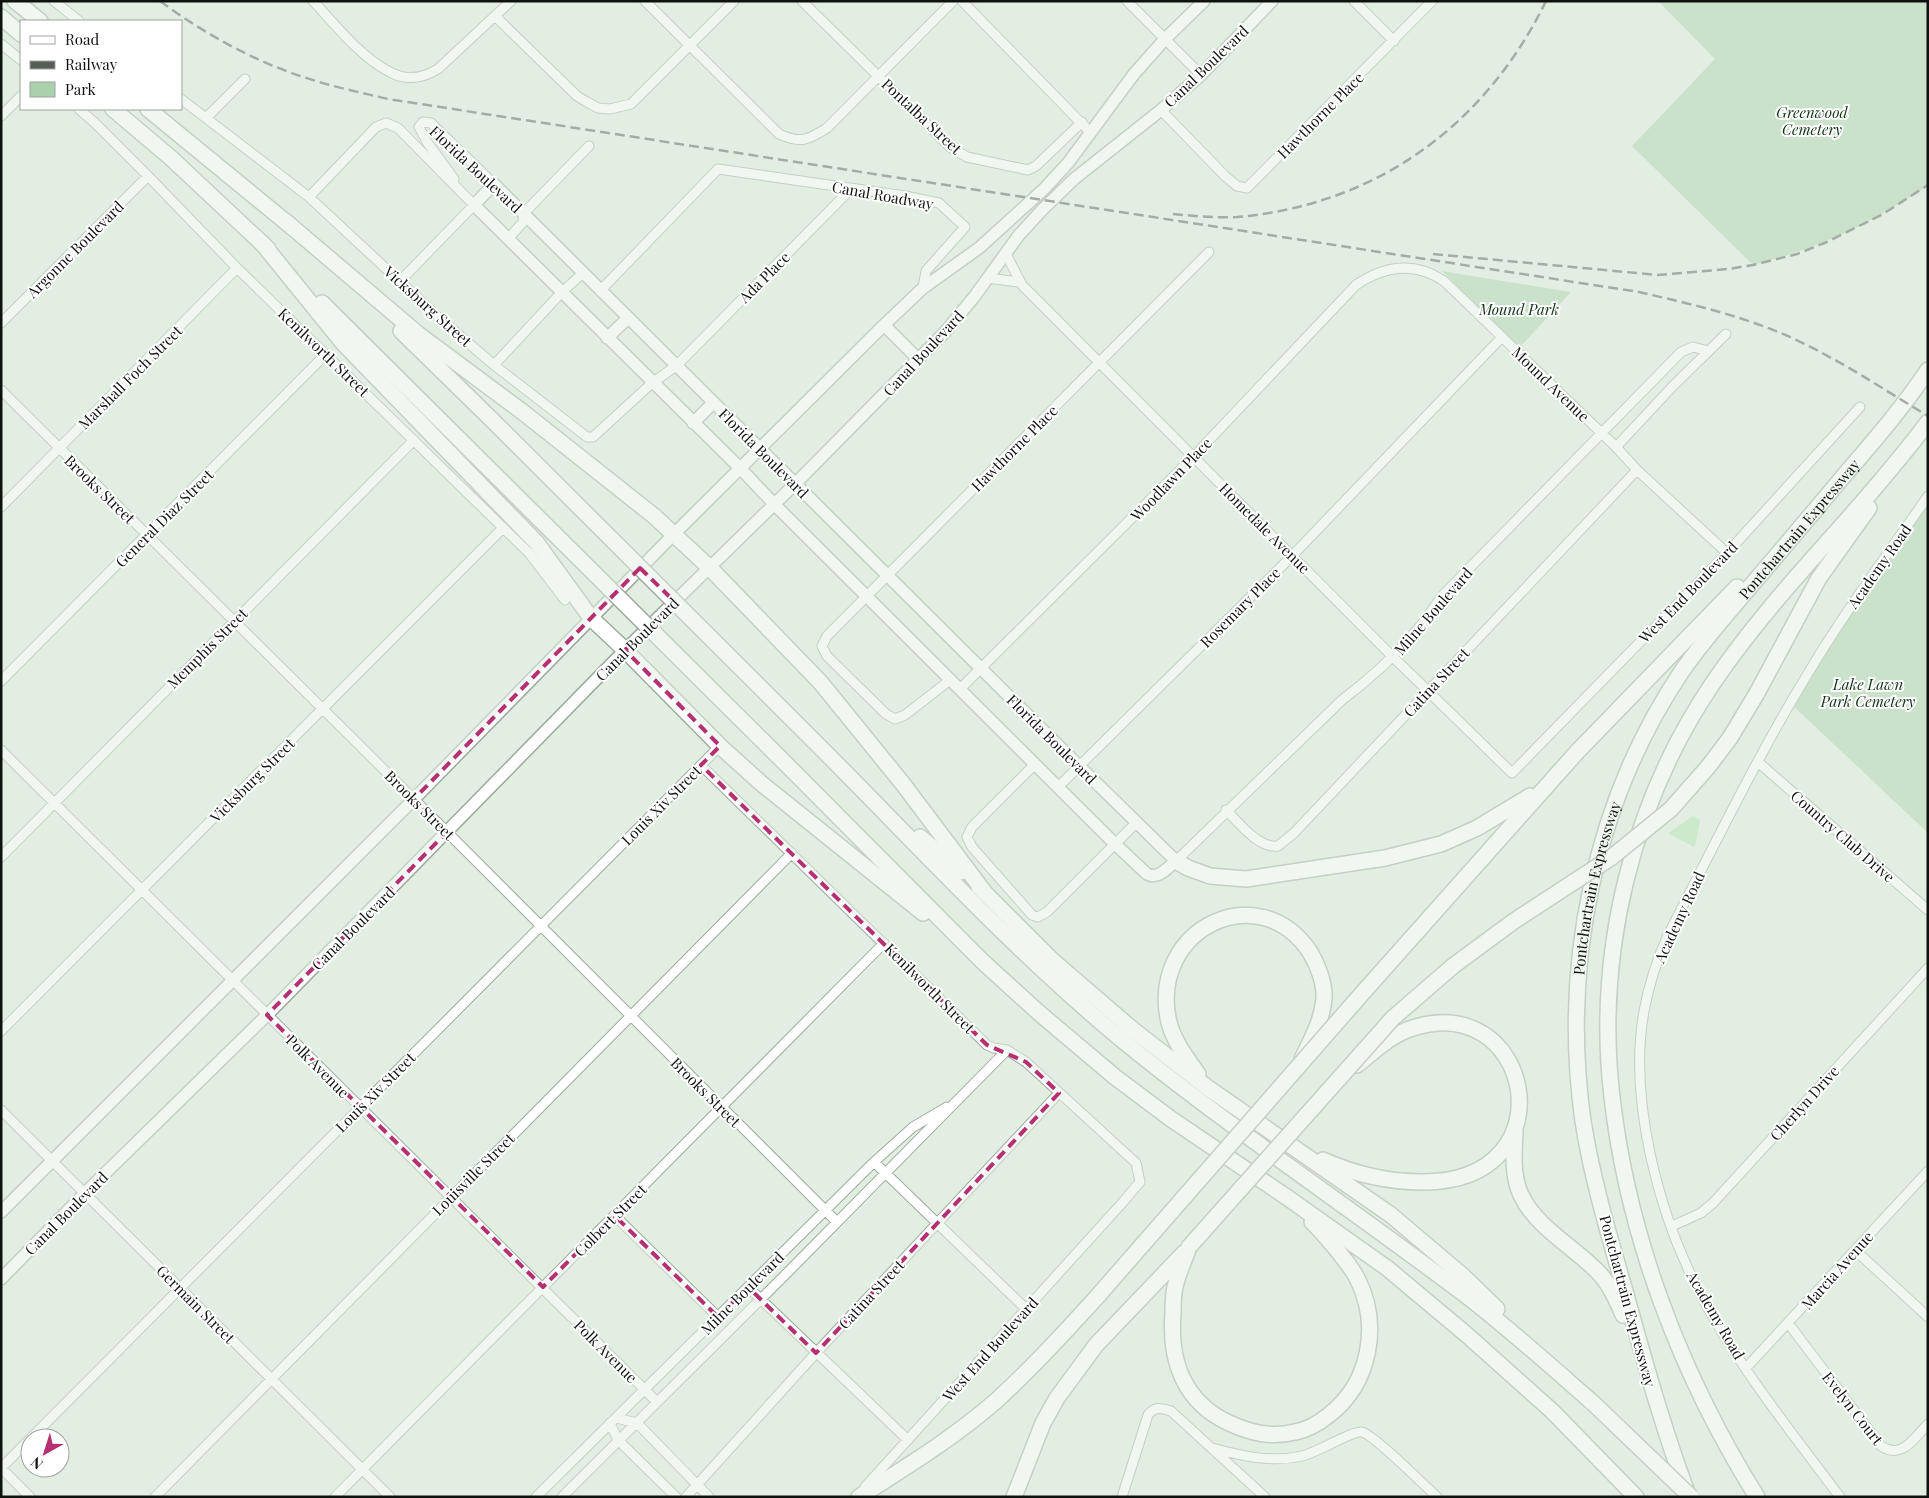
<svg xmlns="http://www.w3.org/2000/svg" width="1929" height="1498" font-family="'Playfair Display',serif">
<style>
.green{fill:#abd1ac}
.water{fill:#abe4ad}
.lines{fill:none;stroke-linecap:round;stroke-linejoin:round}
.street-casing{stroke:#9faa9f;stroke-width:11}
.secondary-casing{stroke:#9faa9f;stroke-width:14}
.highway-casing{stroke:#9faa9f;stroke-width:18}
.street{stroke:#fff;stroke-width:9}
.secondary{stroke:#fff;stroke-width:11}
.highway{stroke:#fff;stroke-width:15}
.rail{stroke:#565d56;stroke-width:2.5;stroke-dasharray:10 5;stroke-linecap:butt}
.highway-bridge-casing{stroke:#9faa9f;stroke-width:18;stroke-linecap:butt}
.highway-bridge{stroke:#fff;stroke-width:15}
.marked{fill:none;stroke:#b62f71;stroke-width:4;stroke-dasharray:10 6;stroke-linejoin:round}
.labels{text-anchor:middle;dominant-baseline:central;stroke-width:4;stroke-linejoin:round;paint-order:stroke}
.street-label{font-size:15px;fill:#0f130f;stroke:#fff}
.park-label{font-size:15px;font-style:italic;fill:#0d3512;stroke:#fff}
</style>
<rect width="100%" height="100%" fill="#e3eee3"/>
<path class="green" d="M1658,1H1928V185C1918,193 1906,199 1895,206C1849,235 1805,251 1753,265L1632,146L1715,59Z
M1442,271L1571,292L1520,347Z
M1928,496V833L1790,703Z"/>
<path class="water" d="M1693,816L1700,820L1696,843L1694,847L1669,834L1671,831Z"/>
<g class="lines">
<g class="street-casing">
<path id="street" d="M54,1L79,21
M313,1C335,24 361,58 390,72C406,81 423,78 438,69L511,1
M645,1L779,134C801,144 808,140 827,128L953,1
M802,1L950,147L967,157L1028,170L1036,166L1082,122
M962,1L1091,133
M1127,1L1201,75
M1354,1L1394,41
M496,17L577,96L587,102L598,108L610,109L631,104L734,1
M1,44L21,60
M181,99L309,197L438,317L494,365L587,437H593L652,383L676,366L851,189
M79,109L95,123L148,176L237,268L529,553L565,600
M1161,110L1225,176L1237,186L1247,188L1432,1
M1,116L21,96
M206,118L245,79
M454,179L427,142L419,127L423,122L431,123L494,184
M309,197L376,127L386,123L398,128L474,205
M508,239L523,222L524,213L589,146
M1006,254L1022,285L1393,657L1512,773L1727,553L1860,407
M987,278L1019,282
M400,281L474,205
M600,291L718,169L905,196L939,203L965,227L926,271L923,288
M1,323L148,176
M494,365L562,292L583,273
M1,390L447,832L837,1222
M1616,447L1673,386L1726,334
M1,507L237,268
M950,680L905,715L895,719L886,714L827,656L822,646L827,636L1209,252
M1,681L326,354
M960,689L1194,456L1356,285C1384,266 1414,261 1444,281L1616,447L1637,470L1727,553
M1,750L657,1402
M1758,762L1928,910
M1035,764L972,827L967,837L972,847L1032,915L1038,917L1047,912L1137,822
M701,765L987,1045L994,1048L1007,1050L1026,1062L1136,1163L1140,1182L1123,1202L865,1487
M1058,787L1293,555L1502,337
M1226,810C1239,823 1259,849 1278,846L1294,833L1637,470
M1,857L414,440
M1176,861L1342,700C1370,679 1394,657 1416,631C1427,619 1434,606 1444,594L1681,352L1693,347L1708,351
M1,1031L503,528
M1,1110L390,1497
M874,1162L1026,1309
M614,1215L718,1317
M1672,1226L1701,1213L1713,1203L1928,968
M1855,1250L1928,1317
M748,1287L908,1440
M1788,1323L1881,1446C1902,1460 1914,1438 1928,1424
M1746,1368L1928,1171
M616,1418L637,1423L709,1497
M610,1423L618,1440L676,1497
M31,1438L720,746
M1212,1448C1242,1456 1271,1463 1302,1456C1316,1453 1354,1430 1362,1432C1374,1435 1424,1485 1437,1497
M30,1497L1,1468L30,1439
M155,1497L792,853
M335,1497L884,943
M536,1497L874,1162L913,1127L947,1107
M562,1497L789,1271L1007,1050
M686,1497L816,1353L1059,1093
M1122,1497L1148,1415C1155,1406 1161,1408 1171,1411L1265,1497
M1840,1497C1792,1433 1738,1366 1701,1295C1659,1216 1628,1100 1644,1011C1649,985 1657,959 1668,935C1713,848 1756,759 1807,675C1844,613 1887,555 1928,496"/>
</g>
<g class="secondary-casing">
<path id="secondary" d="M494,184L1079,766L1176,861C1167,868 1158,880 1147,874L1115,844L774,504L741,469L474,205Z
M884,325L918,359
M607,338L628,318
M693,423L713,403
M1,1212L414,799L674,534L884,325L923,288L979,248L1044,189L1068,163L1134,74L1165,39L1204,1
M1,1279L85,1193L267,1015L625,650L796,483L945,332L974,297L1019,235L1042,210L1074,179L1161,110L1201,75L1272,1"/>
</g>
<g class="highway-casing">
<g id="highway">
<path d="M15,1L40,21"/>
<path d="M1,17L21,34"/>
<path d="M113,109L171,158L268,249"/>
<path d="M148,109L292,227"/>
<path d="M285,221L418,334L524,413L654,516L710,568L821,683L903,784L985,893"/>
<path d="M262,243L343,343L536,542L591,618L625,650L722,748L762,784L923,913"/>
<path d="M322,303L466,446"/>
<path d="M401,331L489,417"/>
<path d="M1757,693L1819,578L1869,508"/>
<path d="M818,745C919,846 1016,953 1127,1044C1238,1134 1358,1213 1472,1300C1514,1333 1553,1368 1593,1403"/>
<path d="M793,771L982,961L1038,1012L1115,1077L1171,1119L1288,1198L1387,1268L1467,1335L1552,1411L1636,1497"/>
<path d="M920,837L961,872"/>
<path d="M1176,861L1188,868L1210,876L1246,879L1385,858L1441,844L1477,828L1530,796"/>
<path d="M979,887L1053,961L1132,1029L1208,1088L1391,1215L1463,1276L1497,1309"/>
<path d="M1359,997L1577,752L1737,587"/>
<path d="M1198,1074C1186,1057 1172,1039 1168,1018C1151,928 1259,876 1310,952C1318,965 1325,984 1324,999C1322,1021 1311,1040 1302,1059"/>
<path d="M1515,1132C1514,1152 1512,1174 1520,1193C1535,1227 1573,1246 1598,1272C1610,1284 1617,1300 1623,1315"/>
<path d="M1323,1160C1354,1174 1389,1182 1423,1182C1574,1182 1531,983 1407,1030C1389,1037 1373,1052 1357,1065"/>
<path d="M1189,1247C1185,1259 1179,1271 1176,1283C1173,1292 1173,1303 1173,1313C1169,1361 1184,1402 1229,1423C1251,1433 1271,1438 1295,1432C1307,1430 1319,1423 1329,1415C1370,1383 1381,1325 1357,1278C1349,1263 1325,1235 1312,1222"/>
<path id="s1" d="M1688,1495C1663,1428 1644,1360 1625,1291C1609,1235 1592,1179 1583,1121C1561,965 1594,802 1682,671C1702,642 1726,615 1749,588C1780,552 1811,515 1842,478C1872,443 1902,409 1928,370"/>
<path d="M859,1497C906,1467 955,1437 997,1400C1032,1368 1064,1333 1096,1298"/>
<path d="M1014,1497L1043,1423L1057,1398L1096,1345L1184,1253"/>
<path d="M1757,1497C1682,1377 1628,1238 1612,1097C1595,954 1632,802 1713,683C1758,616 1815,557 1867,497C1888,472 1909,448 1928,422"/>
</g>
</g>
<use href="#street" class="street"/>
<use href="#secondary" class="secondary"/>
<use href="#highway" class="highway"/>
<path class="rail" d="M160,1C206,35 259,64 313,80C338,88 363,93 388,99L1639,292C1691,304 1744,316 1792,338C1840,360 1883,389 1928,416
M1173,214C1194,216 1216,218 1237,217C1376,205 1485,126 1546,1
M1433,254L1658,275L1728,269L1753,265L1797,254L1827,242L1883,214L1928,185"/>
<g class="highway-bridge-casing">
<path id="highway-bridge" d="M489,417L818,745
M466,446L793,771
M1189,1247L1393,1018L1453,966L1514,921L1612,857L1671,809L1708,767L1730,738L1757,693
M1096,1298L1359,997
M1593,1403L1691,1497"/>
</g>
<use href="#highway-bridge" class="highway-bridge"/>
</g>
<path d="M0 0H1929V1498H0ZM640,568L675,602L625,650L720,746L701,765L987,1045L1026,1062L1059,1093L816,1353L748,1287L718,1317L614,1215L543,1287L267,1015L447,832L414,799Z" fill="#e3eee3" fill-opacity=".55" fill-rule="evenodd"/>
<path class="marked" d="M640,568L675,602L625,650L720,746L701,765L987,1045L1026,1062L1059,1093L816,1353L748,1287L718,1317L614,1215L543,1287L267,1015L447,832L414,799Z"/>
<g class="labels">
<g class="street-label">
<text transform="translate(1206 66) rotate(-44)">Canal Boulevard</text>
<text transform="translate(1320 115) rotate(-45)">Hawthorne Place</text>
<text transform="translate(922 116) rotate(43)">Pontalba Street</text>
<text transform="translate(476 169) rotate(43)">Florida Boulevard</text>
<text transform="translate(883 195) rotate(10)">Canal Roadway</text>
<text transform="translate(75 249) rotate(-45)">Argonne Boulevard</text>
<text transform="translate(764 277) rotate(-45)">Ada Place</text>
<text transform="translate(428 306) rotate(42)">Vicksburg Street</text>
<text transform="translate(324 352) rotate(44)">Kenilworth Street</text>
<text transform="translate(923 353) rotate(-47)">Canal Boulevard</text>
<text transform="translate(130 377) rotate(-45)">Marshall Foch Street</text>
<text transform="translate(1551 384) rotate(44)">Mound Avenue</text>
<text transform="translate(1014 448) rotate(-45)">Hawthorne Place</text>
<text transform="translate(764 453) rotate(45)">Florida Boulevard</text>
<text transform="translate(1171 479) rotate(-46)">Woodlawn Place</text>
<text transform="translate(100 489) rotate(44)">Brooks Street</text>
<text transform="translate(164 518) rotate(-45)">General Diaz Street</text>
<text transform="translate(1265 528) rotate(45)">Homedale Avenue</text>
<text stroke="none"><textPath href="#s1" startOffset="1044">Pontchartrain Expressway</textPath></text>
<text transform="translate(1879 566) rotate(-55)">Academy Road</text>
<text transform="translate(1688 592) rotate(-46)">West End Boulevard</text>
<text transform="translate(1240 607) rotate(-45)">Rosemary Place</text>
<text transform="translate(1433 611) rotate(-49)">Milne Boulevard</text>
<text transform="translate(637 639) rotate(-45)">Canal Boulevard</text>
<text transform="translate(207 648) rotate(-45)">Memphis Street</text>
<text transform="translate(1436 682) rotate(-47)">Catina Street</text>
<text transform="translate(1052 739) rotate(45)">Florida Boulevard</text>
<text transform="translate(252 780) rotate(-45)">Vicksburg Street</text>
<text transform="translate(420 805) rotate(45)">Brooks Street</text>
<text transform="translate(661 805) rotate(-45)">Louis Xiv Street</text>
<text transform="translate(1843 836) rotate(41)">Country Club Drive</text>
<text stroke="none"><textPath href="#s1" startOffset="624">Pontchartrain Expressway</textPath></text>
<text transform="translate(1679 917) rotate(-65)">Academy Road</text>
<text transform="translate(353 928) rotate(-45)">Canal Boulevard</text>
<text transform="translate(930 988) rotate(45)">Kenilworth Street</text>
<text transform="translate(318 1066) rotate(45)">Polk Avenue</text>
<text transform="translate(375 1092) rotate(-45)">Louis Xiv Street</text>
<text transform="translate(706 1092) rotate(45)">Brooks Street</text>
<text transform="translate(1804 1103) rotate(-48)">Cherlyn Drive</text>
<text transform="translate(473 1174) rotate(-45)">Louisville Street</text>
<text transform="translate(66 1213) rotate(-45)">Canal Boulevard</text>
<text transform="translate(610 1220) rotate(-45)">Colbert Street</text>
<text transform="translate(1837 1270) rotate(-48)">Marcia Avenue</text>
<text transform="translate(742 1293) rotate(-45)">Milne Boulevard</text>
<text transform="translate(871 1294) rotate(-47)">Catina Street</text>
<text transform="translate(1628 1301) rotate(75)">Pontchartrain Expressway</text>
<text transform="translate(196 1304) rotate(45)">Germain Street</text>
<text transform="translate(1716 1315) rotate(60)">Academy Road</text>
<text transform="translate(990 1349) rotate(-48)">West End Boulevard</text>
<text transform="translate(606 1351) rotate(45)">Polk Avenue</text>
<text transform="translate(1853 1408) rotate(52)">Evelyn Court</text>
</g>
<g class="park-label">
<text x="1812" y="112">Greenwood<tspan x="1812" dy="17">Cemetery</tspan></text>
<text x="1519" y="309">Mound Park</text>
<text x="1868" y="684">Lake Lawn<tspan x="1868" dy="17">Park Cemetery</tspan></text>
</g>
</g>
<rect width="1929" height="1498" fill="none" stroke="#0f130f" stroke-width="5"/>
<rect x="20" y="20" width="162" height="90" fill="#ffffff" stroke="#9fa19f"/>
<rect x="30" y="36" width="25" height="8" fill="#ffffff" stroke="#9fa19f"/>
<text x="65" y="45" font-size="15" fill="#0f130f">Road</text>
<rect x="30" y="61" width="25" height="8" fill="#565d56" stroke="#9fa19f"/>
<text x="65" y="70" font-size="15" fill="#0f130f">Railway</text>
<rect x="30" y="82" width="25" height="15" fill="#abd1ac" stroke="#9fa19f"/>
<text x="65" y="95" font-size="15" fill="#0f130f">Park</text>
<g transform="translate(45 1453) rotate(219)"><circle r="24" fill="#ffffff" stroke="#9fa19f"/>
<path d="M0-4L9 19L0 12L-9 19Z" fill="#b62f71"/>
<text y="-8" font-size="14" font-weight="bold" text-anchor="middle" fill="#0f130f">N</text>
</g>
</svg>
